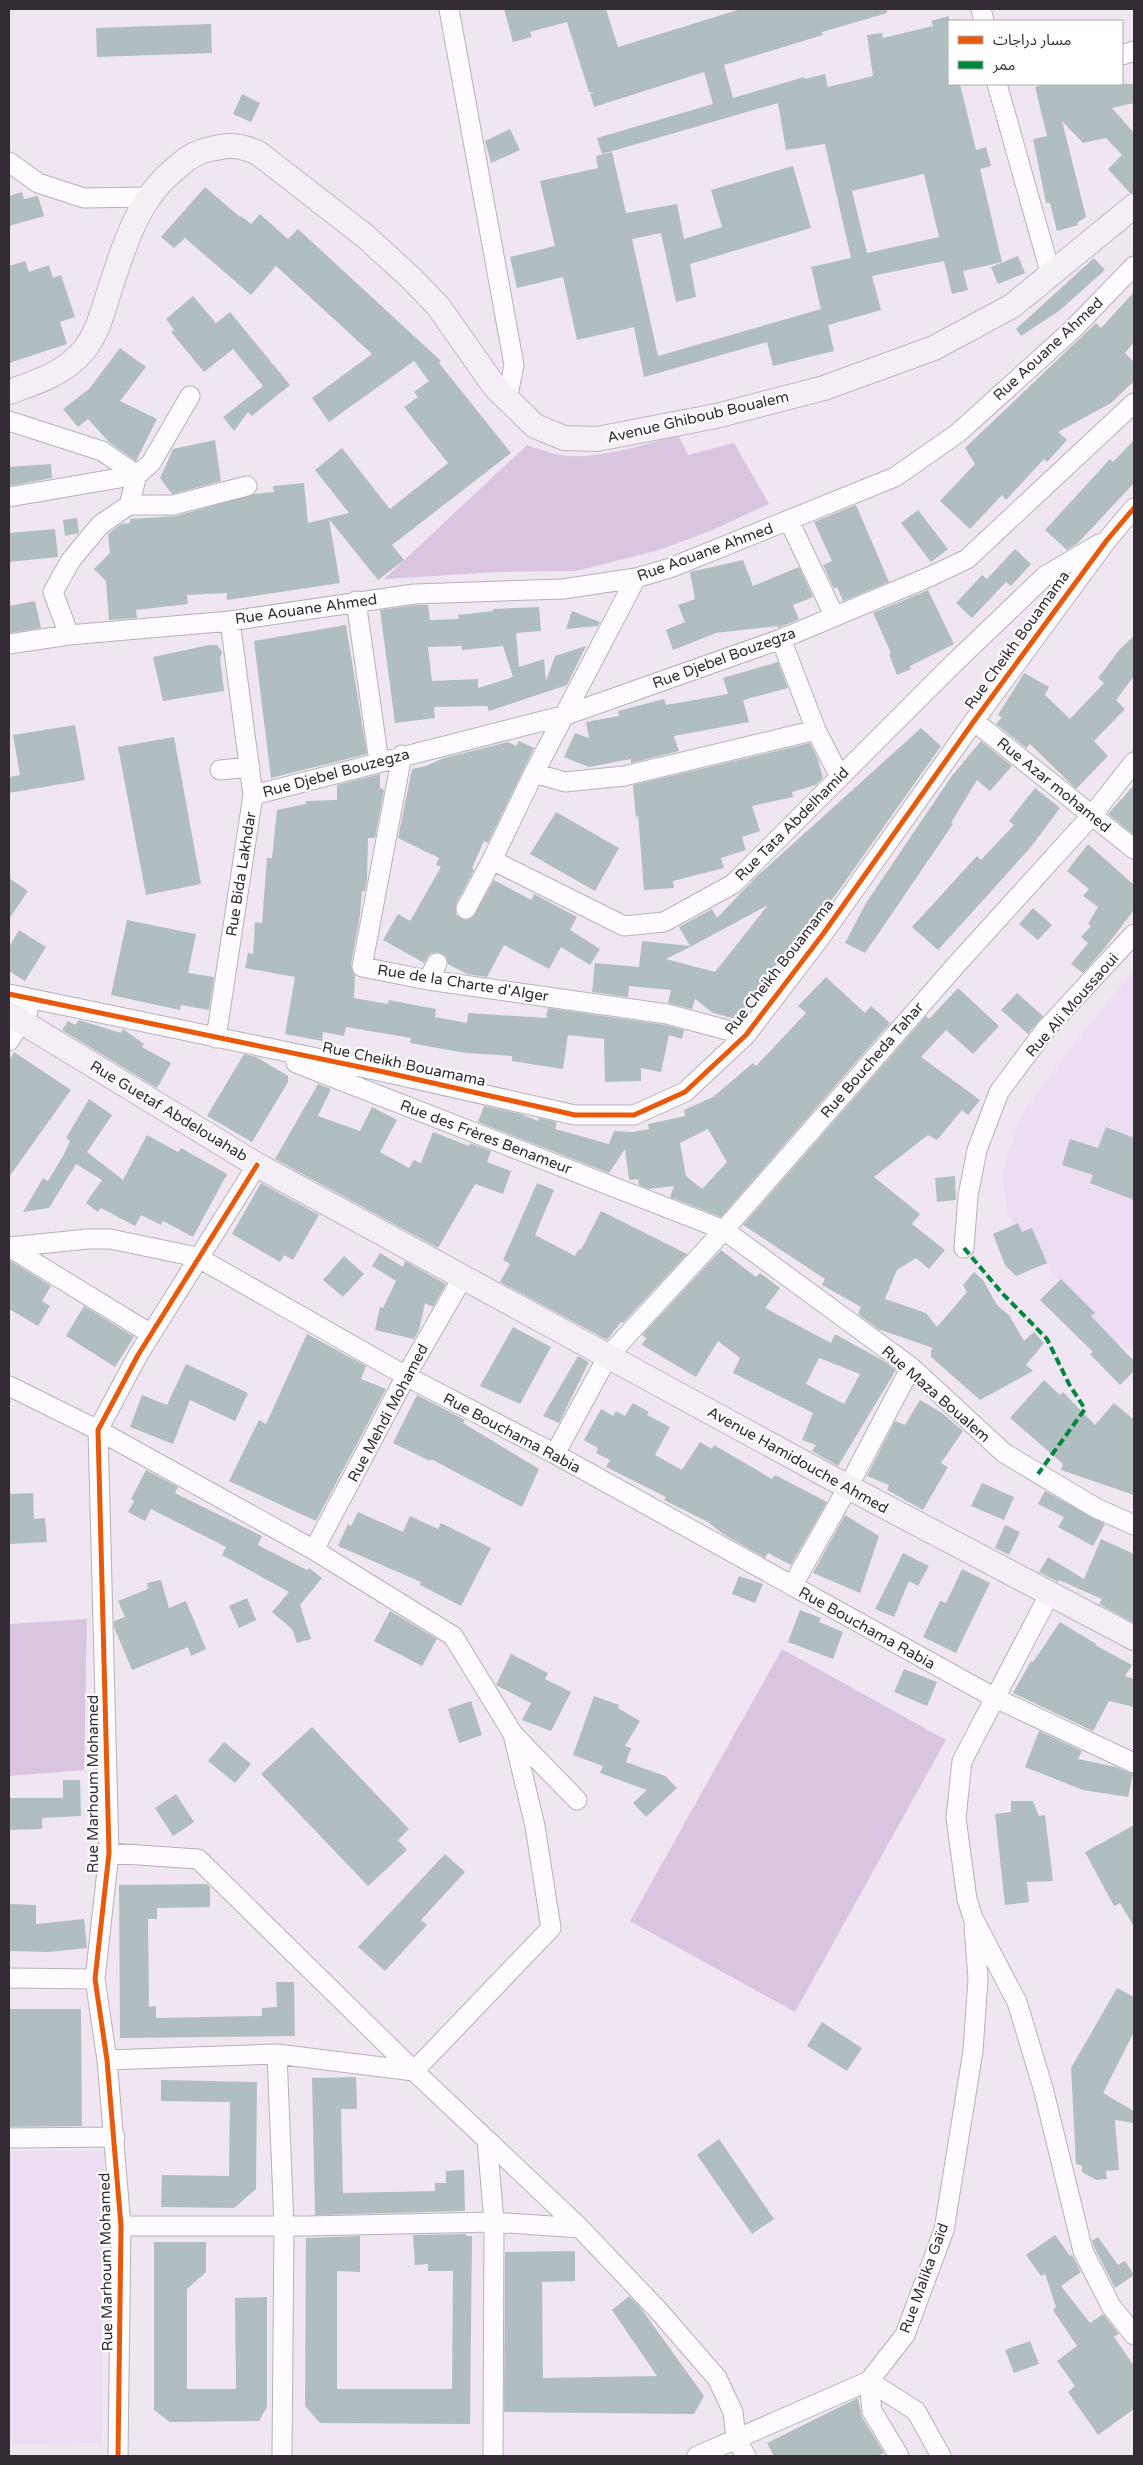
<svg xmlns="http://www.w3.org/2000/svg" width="1143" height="2465" font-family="'Varela Round','Noto Sans Arabic',sans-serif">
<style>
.built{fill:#edddf3}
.green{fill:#dac5e0}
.building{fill:#b0bec2;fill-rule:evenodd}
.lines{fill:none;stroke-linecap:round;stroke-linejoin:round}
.minor-casing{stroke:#b7b0b9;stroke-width:21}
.major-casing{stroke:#c1b4c5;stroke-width:26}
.minor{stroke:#fdfbfd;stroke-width:19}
.major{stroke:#f4eef5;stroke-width:24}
.quiet{stroke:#00873e;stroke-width:4;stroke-dasharray:8 4;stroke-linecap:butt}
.cycleway-casing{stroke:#fff;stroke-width:8}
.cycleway{stroke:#e8590c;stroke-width:5}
.labels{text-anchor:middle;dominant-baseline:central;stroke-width:4.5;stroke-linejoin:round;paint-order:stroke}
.street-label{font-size:15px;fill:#332c35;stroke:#fff}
</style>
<rect width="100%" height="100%" fill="#efe6f2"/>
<path class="built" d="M1134,970V1353L1107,1335L1050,1270L1008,1216L1002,1173L1020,1117L1073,1045Z
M9,2151H104L102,2443L9,2444Z"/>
<path class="green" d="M678,435L688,455L734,443L769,504L710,531L659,550L576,571L498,572L384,579L527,445C538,449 550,453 561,455C592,461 648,444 678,435Z
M87,1619L84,1770L9,1776V1624Z
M782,1649L946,1740L795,2012L630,1921Z"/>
<path class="building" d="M504,9H606L618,47L741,9H887V13L822,32L823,35L724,65L733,98L804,77L805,79L825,74L828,87L873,76L867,35L882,33L883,38L933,26L931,21L949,16V84H960L976,150L986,147L991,166L980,169L1002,262L963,271L968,290L952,294L944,261L872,276L881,310L828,325L834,351L773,366L767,342L644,377L634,327L577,340L563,277L517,288L510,257L555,246L540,181L598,168L596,156L612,152L626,213L677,204L684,239L722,227L711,190L793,166L811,228L690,264L696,297L676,302L661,233L632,239L658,356L821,309L811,267L851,258L825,144L786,150L778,103L602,154L597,138L713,104L704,72L594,107L590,94L594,92H589L567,22L530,32L532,37L513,42ZM924,174L939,237L867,253L852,191Z
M211,24L212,53L97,57L96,28Z
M1044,84H1134V103L1112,108L1134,133V193H1130L1108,169L1122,155L1106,138L1083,143L1062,121L1086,217L1077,223L1078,225L1057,231L1050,203H1046L1033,139L1047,136L1035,87Z
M242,94L260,103L251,122L233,114Z
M510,129L520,150L491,163L485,141Z
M205,187L240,217L241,216L251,224L260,214L288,239L298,229L441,361L439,363L511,453L392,545L404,560L378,580L329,519L340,583L227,600V593L187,595L188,604L136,610L137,618L109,620L106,581L94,569L110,553L108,534L121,524L130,523V519L176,516L254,494L274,492L273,486L304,483L308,523L349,513L315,470L342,448L390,509L448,463L404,407L418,397L414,392L429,381L414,361L329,422L312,398L372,354L276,266L251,295L185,238L174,248L161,237Z
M22,192L24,199L38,196L44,216L9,226V196Z
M1018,256L1025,273L998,284L991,267Z
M1094,258L1105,270L1059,311L1021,336L1016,329Z
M25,261L29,272L49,265L53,278L61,275L75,317L60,322L67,344L9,363V266Z
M1134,292V342L1125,353L1134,362V381L1111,403L1058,432L1067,440L1047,462L1044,459L1006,500L1002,495L970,529L940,501L975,464L965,448L1096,323L1101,328Z
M193,296L216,323L230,312L290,385L252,416L248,412L234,431L223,417L263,386L233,349L204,372L171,332L174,330L166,319Z
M120,348L146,367L120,401L157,419L136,461L109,442L88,419L78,427L63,409L89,389Z
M215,440L221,481L172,494L160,478L173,449Z
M1134,440V483L1078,543L1067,550L1045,530L1110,459L1113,462Z
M51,464L52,478L9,486V467Z
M856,505L889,582L843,601L837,587L834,589L823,565L832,561L814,522Z
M918,510L948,549L931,562L901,523Z
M77,518L79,533L65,536L63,520Z
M55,529L58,557L9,562V533Z
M1015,549L1031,564L1011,586L1006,582L972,618L956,603L982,575L987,579Z
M743,560L753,586L799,567L813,597L793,605L799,619L778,628L777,626L716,633L673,650L666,630L685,622L678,605L695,599L690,572Z
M928,590L954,644L910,666L911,669L897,675L889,654L891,653L873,613Z
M35,601L41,628L9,633V606Z
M415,605H428L430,620L459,619L458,615L493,611V609L539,607L541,631L516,633L519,667L544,659L546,681L555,656L586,646L567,685L489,711L487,706L434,707L435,718L395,723L380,610ZM462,646V650L503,646L513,677L478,688V679L432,681L428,647Z
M572,611L600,622L598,626L566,629Z
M346,625L367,754L271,778L254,641Z
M1134,636V676L1116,700L1125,709L1094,741L1108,756L1076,789L1030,744L1026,748L996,724L1002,717L998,715L1024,673L1049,687L1045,695L1070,719L1104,683L1098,678L1120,649Z
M209,645H217L222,652L220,658L224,691L163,701L153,657Z
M778,662L788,688L743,700L749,722L674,736L679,751L631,763V759L589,767L564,757L575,733L589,738L586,722L619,716L618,711L664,699L666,705L728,694L723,678Z
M75,725L85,780L9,793V777L20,775L13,735Z
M921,728L941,746L837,893L773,969L774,971L736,1019L713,1013L695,999L692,1009L668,1003L671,990L629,986L628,997L592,992L595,963L639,967L642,941L690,946L679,927L712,909L717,918L755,878ZM768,905L715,972L666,959L690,947Z
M174,737L201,884L146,895L118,747Z
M519,741L534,748L488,843L484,841L472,868L474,870L456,904V915L466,920L472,918L494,880L531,900L534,894L577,917L570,930L600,949L590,965L561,947L549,969L504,945L487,977L467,974L448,964L446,957L437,952L430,954L424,963L383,940L398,914L410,921L441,867L436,865L439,858L398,838L412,769L426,766L444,758L508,742L516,746Z
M981,741L1012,766L990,791L977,780L951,823L953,824L865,953L845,943L866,903L951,777Z
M810,743L818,759L823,778L816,785L792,792L793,797L752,806L760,831L742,837L746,850L721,858L724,868L673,881L674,888L644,890L638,815L636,818L633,785Z
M380,774V788L384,790L375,838H368L367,879L365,891H362L360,915L351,965L355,976L354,998L388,1004L389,1000L436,1009L435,1017L467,1023L468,1013L548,1018L546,1017L548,1008L665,1025L684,1030L682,1039L669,1035L661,1072L641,1068V1081L605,1082L604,1039L568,1035L563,1069L512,1061V1056L466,1053L410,1043L411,1038L346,1027L344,1036L323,1032L322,1041L285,1034L295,977L245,968L248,953L253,954L255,922L262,923L267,858H272L277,810L306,804V801L337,800V785Z
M1134,785V835L1108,814Z
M1035,788L1060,808L1031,847L938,950L912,927L977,856L981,860L1014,825L1009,821Z
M556,812L619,848L595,891L530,854Z
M1088,844L1134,885V910L1104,949L1083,973L1071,964L1088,943L1081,937L1091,926L1088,924L1098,907L1083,896L1089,889L1067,871Z
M9,878L28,891L9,919Z
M1033,908L1052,925L1038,940L1019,924Z
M127,920L196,934L188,973L214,977L209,1010L181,1005L180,1010L111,995Z
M19,930L46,947L25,981L9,971V947Z
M826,977L865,1013L871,1006L890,1023L721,1217L670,1197L674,1186L649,1189L639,1185L638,1179L629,1180L625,1149L609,1173L478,1122L484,1106L521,1114L538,1121L539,1118L553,1121L557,1123L555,1129L609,1144L614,1131L633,1132L649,1129L648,1124L685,1116L684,1110L713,1097L753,1063L756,1066L806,1013L798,1006ZM708,1129L727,1162L702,1189L686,1176L680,1143Z
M958,988L999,1026L973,1054L946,1030L921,1057L980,1100L968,1115L962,1110L937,1140L928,1135L874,1177L920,1214L912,1224L945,1250L929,1269L916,1258L897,1270L885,1299L926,1313L937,1327L967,1292L963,1285L974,1272L983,1280L997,1305L1009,1315L1024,1341L1034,1332L1044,1343L1026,1365L1033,1371L980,1400L931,1357V1351L933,1348L878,1329L858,1314L861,1307L822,1285L825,1279L743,1225L926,1016L929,1019Z
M1017,993L1043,1016L1028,1034L1001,1010Z
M79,1020L121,1033L123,1029L144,1044L142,1047L171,1063L157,1088L62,1030L68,1021L75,1025Z
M14,1052L71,1090L9,1177V1061Z
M244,1054L256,1057L288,1076V1082L252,1142L207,1116Z
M318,1084L331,1089L318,1116L360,1131L372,1107L397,1120L380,1152L409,1168L414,1160L421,1163L433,1132L469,1146L470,1143L491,1151L487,1162L511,1171L503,1194L475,1184L438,1248L275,1159Z
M89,1099L112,1115L87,1152L123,1180L147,1135L178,1152L181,1148L227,1174L193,1237L163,1221L161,1225L141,1215L135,1226L101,1208L98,1212L86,1203L102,1180L76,1164L49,1208L23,1212L43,1178L48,1181L63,1156L70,1141L66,1138Z
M1106,1127L1134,1138V1200L1090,1183L1093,1175L1062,1165L1070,1139L1098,1148Z
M955,1176L956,1200L937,1202L935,1178Z
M261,1183L319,1215L293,1260L284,1255L280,1262L232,1234Z
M537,1183L554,1190L535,1235L575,1256L579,1249L581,1250L601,1211L687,1254L623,1323L621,1322L607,1340L500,1282L510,1264L503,1260Z
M1018,1223L1022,1232L1032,1228L1047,1263L1016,1276L1005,1265L993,1234Z
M721,1250L756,1277L760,1273L780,1288L765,1308L831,1343L835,1334L882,1360L896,1370L838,1466L812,1451L816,1445L802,1440L813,1413L733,1373L740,1358L718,1341L696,1377L642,1345L646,1338L642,1335ZM819,1358L860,1374L844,1404L806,1384Z
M380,1253L403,1267L405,1261L446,1284L433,1307L425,1303L419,1330L414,1339L375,1330L380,1307L383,1308L396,1281L372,1266Z
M344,1256L364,1274L343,1297L323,1280Z
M9,1260L51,1286L42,1301L50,1306L38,1326L9,1309Z
M1061,1279L1095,1313L1091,1316L1134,1361V1371L1120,1385L1090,1354L1093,1352L1040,1300Z
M84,1306L134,1337L115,1367L66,1336Z
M513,1327L551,1347L520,1404L480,1386Z
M307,1334L366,1366L361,1379L386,1389L316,1521L229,1481L259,1420L266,1424Z
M578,1356L589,1362L559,1423L543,1416Z
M186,1364L248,1393L235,1421L190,1400L173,1444L130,1427L142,1395L167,1405Z
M1044,1380L1060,1395L1063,1392L1095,1425L1114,1403L1134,1420V1495L1061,1470L1063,1464L1010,1418Z
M417,1395L465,1420L463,1423L539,1469L522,1507L431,1459L430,1461L393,1443Z
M920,1400L942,1413L963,1431L941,1463L948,1467L923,1510L887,1490L889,1485L867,1476L895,1421L905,1425Z
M633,1403L649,1412L647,1415L670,1427L655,1455L682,1470L700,1442L712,1449L714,1445L772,1479L775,1475L827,1502L791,1565L768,1553L765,1558L723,1534L708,1522L664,1500L666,1497L606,1467L610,1460L596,1453L598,1448L584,1440L601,1409L613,1416L616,1411L625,1416Z
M146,1470L178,1487L175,1493L262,1536L258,1545L307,1570L309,1568L322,1578L300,1605L311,1639L297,1643L292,1629L272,1612L289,1592L222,1555L226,1547L151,1509L145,1521L128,1512L134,1501L131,1499Z
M982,1483L1014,1497L1004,1520L971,1506Z
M1045,1491L1105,1524L1093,1546L1058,1527L1064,1517L1038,1504Z
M33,1493L34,1519L45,1518L47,1542L9,1544V1494Z
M358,1512L403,1532L410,1516L438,1529L441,1523L491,1548L461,1606L420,1585L421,1582L338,1546L348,1524L351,1526Z
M845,1515L879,1536L860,1593L813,1573Z
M1005,1525L1020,1532L1009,1555L995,1548Z
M1101,1539L1134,1554V1623L1099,1604L1102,1599L1059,1580L1058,1582L1039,1572L1048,1557L1084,1579Z
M903,1553L929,1566L918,1586L909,1581L894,1617L875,1609Z
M962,1569L990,1583L956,1653L923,1637L940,1601L946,1603Z
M739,1576L763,1584L755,1603L732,1594Z
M161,1580L169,1608L186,1601L206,1649L191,1656L188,1647L132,1670L114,1627V1621L125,1617L118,1601L148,1589L147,1583Z
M247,1598L256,1620L239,1628L229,1606Z
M800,1610L821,1618L819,1622L843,1632L833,1659L788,1642Z
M390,1611L437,1639L422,1666L374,1641Z
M1060,1622L1096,1644L1095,1645L1132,1665L1125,1676L1134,1679V1707L1109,1701L1093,1731L1013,1693L1031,1661L1033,1662Z
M511,1654L548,1673L545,1679L571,1692L551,1731L522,1720L531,1703L496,1685Z
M904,1669L937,1682L927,1706L894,1692Z
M594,1696L619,1705L618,1708L640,1721L625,1746L631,1748L626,1762L665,1776L677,1788L646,1817L633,1803L647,1790L600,1773L603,1766L573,1755Z
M471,1701L482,1735L459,1743L448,1709Z
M312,1727L409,1829L398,1840L407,1850L368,1886L261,1774Z
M1039,1731L1082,1751L1078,1759L1116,1767L1133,1774L1128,1797L1083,1790L1025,1767Z
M224,1742L251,1764L235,1783L208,1761Z
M63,1780H80L81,1816L42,1818V1829L9,1830V1798H63Z
M176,1794L194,1822L173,1836L155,1808Z
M1011,1801H1033L1039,1816L1045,1815L1053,1881L1027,1882L1029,1902L1005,1905L995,1814L1011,1812Z
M1134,1825V1927L1120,1903L1114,1906L1085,1852Z
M445,1854L465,1872L421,1920L427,1925L385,1971L358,1947Z
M207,1884L210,1887V1907L157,1908V1919H148L149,2007L156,2006V2018L262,2016V2008L277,2007L276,1982H294L295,2036L120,2038L119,1885Z
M9,1904L36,1905V1924L84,1919L87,1948L49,1952L9,1951Z
M1117,1988L1134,1997V2032L1103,2093L1134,2111V2123L1115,2120L1119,2170L1106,2171L1107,2179L1096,2180L1082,2172V2166L1076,2164L1071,2068Z
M9,2009H81L82,2126L9,2127Z
M822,2022L862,2048L847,2071L807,2046Z
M356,2077L357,2109H341L343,2193L435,2191V2183H446V2171L464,2170L465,2211L315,2215L312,2078Z
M161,2080L257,2082L256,2189L234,2208L161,2207L162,2175L229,2176L230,2102L161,2101Z
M719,2139L774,2219L752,2234L697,2155Z
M466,2234V2236H472L470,2424L320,2423L305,2406L306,2238L360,2236V2272L337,2271V2389H452L453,2271H428V2264L415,2265L413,2235Z
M1055,2235L1070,2256L1072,2255L1081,2272L1061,2286L1090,2323L1103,2314L1119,2334L1114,2337L1134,2366V2409L1098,2435L1068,2392L1075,2386L1057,2361L1077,2346L1053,2310L1056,2307L1045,2274L1041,2276L1026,2255Z
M1098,2237L1118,2265L1125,2261L1134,2275L1115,2288L1094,2247L1092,2241Z
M154,2242H206V2272L187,2289V2389H236L235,2298L267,2297V2407L259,2421L170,2422L154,2410Z
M575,2251V2281L542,2282L543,2378L657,2376L612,2310L629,2296L640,2307L704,2396L694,2414L504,2412L505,2252Z
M1030,2341L1039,2364L1014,2373L1005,2350Z
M858,2398L862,2417L884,2453L877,2456H774L767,2443Z"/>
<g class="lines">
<g class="minor-casing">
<path id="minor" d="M449,9L514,365L507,400
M981,9L984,21
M1122,55L1134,51
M997,84L1051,275
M9,162L38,183L84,198L147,197
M9,421L102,451L137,475L129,505L100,525L71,560L53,592L69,635
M9,497L137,475L151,463L190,396
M129,505H173L247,486
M789,521L834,615
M636,578L534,773L492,860L624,926L664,922L733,884L951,666L1045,576L1099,544
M356,601L379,762
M781,639L816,730L840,777
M9,644L69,635L230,621L414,594L563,589L636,578L670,568L895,477L958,433L1072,330L1134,266
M974,721L1134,849
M402,755L362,967L428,980L667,1014L746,1035
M220,770L250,767
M534,773L565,782L624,776L816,730
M253,795L566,715L781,639L929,577L967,559L1134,403
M466,909L492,860
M428,980L437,963
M9,994L384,1072L575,1115H634L685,1092L746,1035L823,934L974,721L1107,540L1134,508
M216,1038L253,795L230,621
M9,1041L28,1011
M296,1063L724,1230L911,1367L1004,1453L1096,1508L1134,1525
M9,1247L88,1239H110L197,1257L406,1376L555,1454L995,1698L1134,1763
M9,1247L151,1334
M964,1248L968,1196L977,1150L999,1092L1046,1029L1134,934
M9,1386L98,1430L314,1550L453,1636L513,1734L535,1826L551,1928L414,2071L277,2054L107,2060
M555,1454L608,1356L724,1230L957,964L1093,814L1134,762
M314,1550L406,1376L463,1277
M792,1586L848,1487L911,1367
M1049,1595L962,1761L956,1818L967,1899L973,1918L1017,2002L1043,2088L1083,2251L1111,2306L1134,2335
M514,1735L577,1800
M109,1853L198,1859L414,2071L580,2228L657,2309L717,2378L733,2412L736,2439L746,2456
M9,1978L95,1979
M277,2054L284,2226L282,2456
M9,2138L115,2137
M487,2140L494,2222L493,2456
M121,2226H306L494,2222L580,2228
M869,2381L916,2411L941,2456
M869,2381L872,2411L899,2456
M118,2456L121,2226L107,2060L95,1979L109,1853L98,1430L138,1355L257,1165
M697,2456L869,2381L905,2335L944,2230L973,2051L978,1979L974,1927"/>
</g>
<g class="major-casing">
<path id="major" d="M9,392C37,382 64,374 84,350C97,334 102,314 108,295C123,250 136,200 175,169C184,161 191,155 203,151C226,145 236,143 258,153L365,236L411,278L438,306L495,387L535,426L564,438L597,439L716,416L824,388L934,348L1012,306L1134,206
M9,1014L257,1165L848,1487L1134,1638"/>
</g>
<use href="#minor" class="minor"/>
<use href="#major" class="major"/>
<path class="quiet" d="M964,1248L1002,1293L1047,1339L1069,1384L1085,1409L1038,1474"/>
<g class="cycleway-casing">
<path id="cycleway" d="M9,994L384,1072L575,1115H634L685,1092L746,1035L823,934L974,721L1107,540L1134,508
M118,2456L121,2226L107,2060L95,1979L109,1853L98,1430L138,1355L257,1165"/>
</g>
<use href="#cycleway" class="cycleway"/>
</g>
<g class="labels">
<g class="street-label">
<text transform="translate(1048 349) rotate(-43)">Rue Aouane Ahmed</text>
<text transform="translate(698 417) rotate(-13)">Avenue Ghiboub Boualem</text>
<text transform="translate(705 552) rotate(-20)">Rue Aouane Ahmed</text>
<text transform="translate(306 609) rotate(-8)">Rue Aouane Ahmed</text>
<text transform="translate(1017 640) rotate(-54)">Rue Cheikh Bouamama</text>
<text transform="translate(724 658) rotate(-20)">Rue Djebel Bouzegza</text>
<text transform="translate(336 773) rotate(-15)">Rue Djebel Bouzegza</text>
<text transform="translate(1054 785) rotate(39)">Rue Azar mohamed</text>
<text transform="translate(792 824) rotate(-45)">Rue Tata Abdelhamid</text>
<text transform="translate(241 874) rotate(-81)">Rue Bida Lakhdar</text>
<text transform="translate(779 967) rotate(-52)">Rue Cheikh Bouamama</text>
<text transform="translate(463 983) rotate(9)">Rue de la Charte d'Alger</text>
<text transform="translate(1072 1005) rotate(-49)">Rue Ali Moussaoui</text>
<text transform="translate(872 1060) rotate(-49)">Rue Boucheda Tahar</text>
<text transform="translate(404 1064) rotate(12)">Rue Cheikh Bouamama</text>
<text transform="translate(169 1111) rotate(31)">Rue Guetaf Abdelouahab</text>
<text transform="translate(486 1137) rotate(21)">Rue des Frères Benameur</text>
<text transform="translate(936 1394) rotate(41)">Rue Maza Boualem</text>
<text transform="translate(388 1413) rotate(-62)">Rue Mehdi Mohamed</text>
<text transform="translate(512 1433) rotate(28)">Rue Bouchama Rabia</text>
<text transform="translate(798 1460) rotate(29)">Avenue Hamidouche Ahmed</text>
<text transform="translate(867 1628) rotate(29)">Rue Bouchama Rabia</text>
<text transform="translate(93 1784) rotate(-90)">Rue Marhoum Mohamed</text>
<text transform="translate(106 2262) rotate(-91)">Rue Marhoum Mohamed</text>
<text transform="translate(924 2278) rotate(-70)">Rue Malika Gaïd</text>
</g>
</g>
<rect width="1143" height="2465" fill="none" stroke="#332c35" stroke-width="20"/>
<rect x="948" y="20" width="175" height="65" fill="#ffffff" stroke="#adabae"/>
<rect x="958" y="36" width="25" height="8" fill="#e8590c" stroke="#adabae"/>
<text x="993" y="45" font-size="15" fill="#332c35">مسار دراجات</text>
<rect x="958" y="61" width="25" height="8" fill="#00873e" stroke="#adabae"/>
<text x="993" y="70" font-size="15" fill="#332c35">ممر</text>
</svg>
